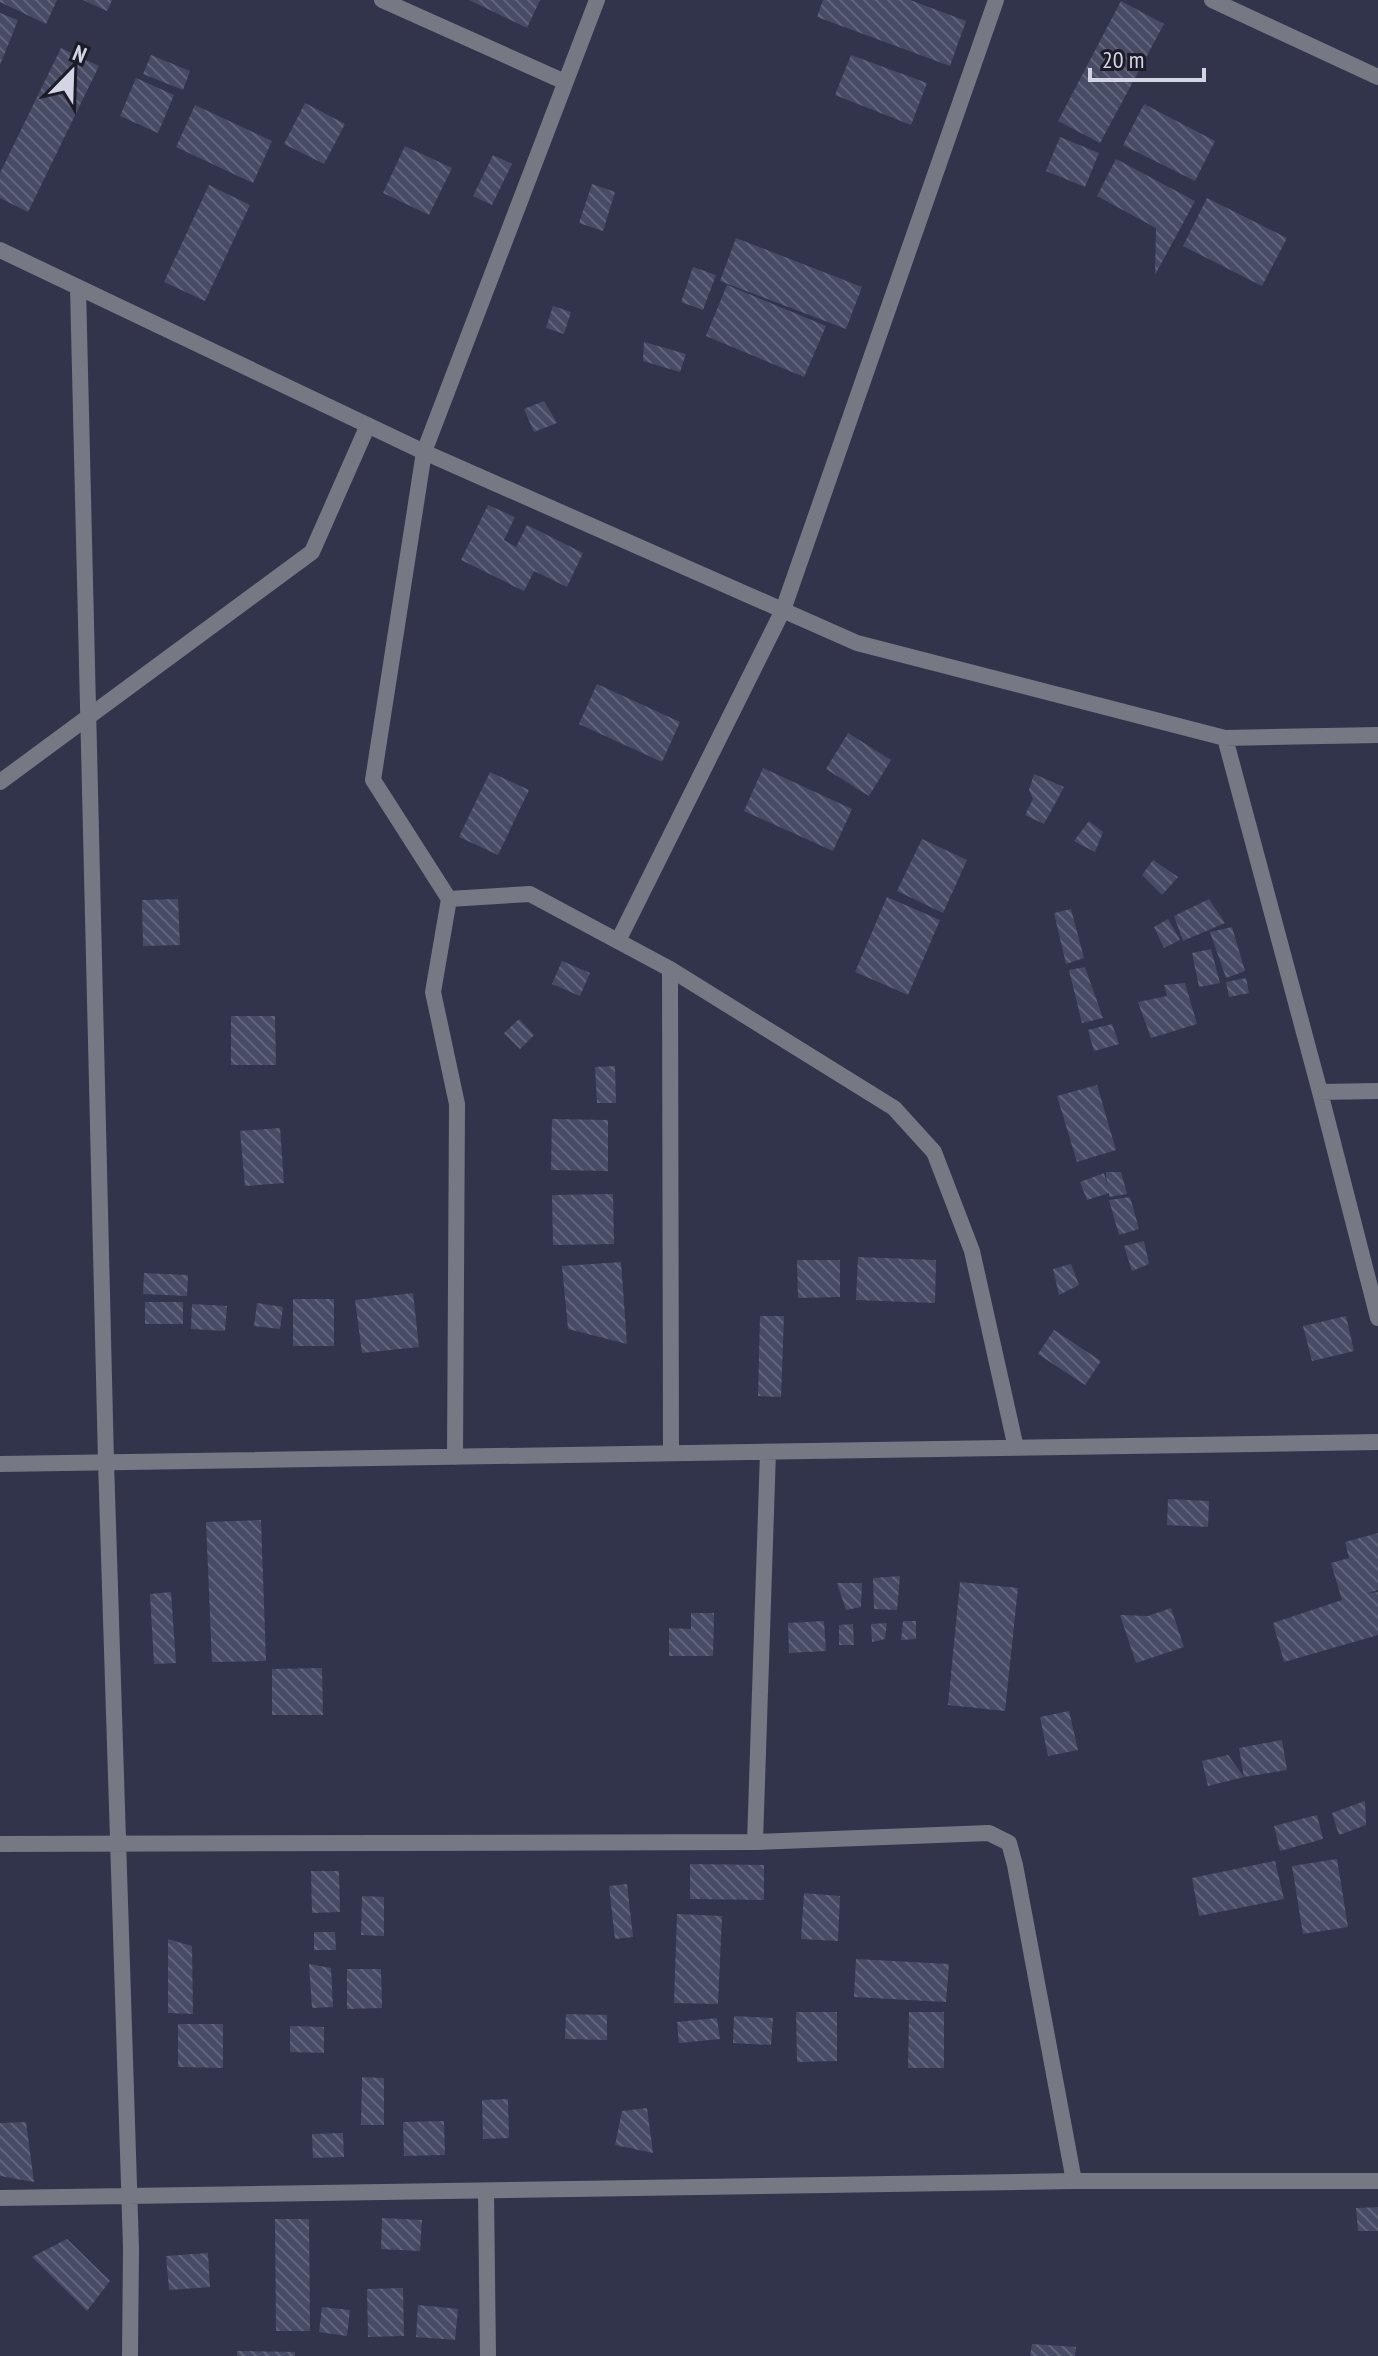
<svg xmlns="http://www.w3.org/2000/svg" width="1378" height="2356" font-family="'PT Sans Narrow',sans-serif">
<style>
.building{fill:url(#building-back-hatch)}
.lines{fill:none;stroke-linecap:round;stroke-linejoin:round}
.street{stroke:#767884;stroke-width:16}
</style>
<defs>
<pattern id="building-back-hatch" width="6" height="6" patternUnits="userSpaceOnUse" patternTransform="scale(2)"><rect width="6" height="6" fill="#484b64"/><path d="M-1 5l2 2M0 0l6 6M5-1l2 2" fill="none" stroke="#62647a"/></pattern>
</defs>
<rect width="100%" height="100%" fill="#31344b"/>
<path class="building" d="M0,0H57L46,24L0,2Z
M83,0H112L107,11Z
M469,0H540L527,28Z
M823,0H910L966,21L950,66L817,17Z
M1121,1L1164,24L1100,143L1058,121Z
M0,13L18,20L0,65Z
M61,48L99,66L28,212L0,198V173Z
M151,55L190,71L183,90L143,74Z
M851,55L927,83L911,125L835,95Z
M136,78L174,95L158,133L120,116Z
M305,103L345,124L324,164L284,144Z
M1144,104L1215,141L1195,181L1123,145Z
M195,105L272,141L253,183L176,147Z
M1060,137L1099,153L1085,187L1046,171Z
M405,146L452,168L429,215L383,193Z
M493,155L512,164L492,205L473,196Z
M1116,159L1195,201L1155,275L1156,228L1097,196Z
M592,184L615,192L603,231L579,223Z
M209,185L250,205L205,301L164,282Z
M1207,198L1287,238L1262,286L1183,246Z
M736,238L862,287L846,329L720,281Z
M693,267L716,275L703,310L681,302Z
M727,285L826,326L804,377L706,336Z
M553,306L571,312L564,334L546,328Z
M644,342L686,354L680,372L643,361Z
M544,401L557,423L534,432L524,409Z
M488,505L515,517L504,540L516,547L527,525L583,553L567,587L534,571L524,591L461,560Z
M597,684L680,722L662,762L579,724Z
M848,733L891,760L869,796L826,769Z
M763,768L852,809L833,851L744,811Z
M490,772L529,790L498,855L459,837Z
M1034,774L1064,787L1044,824L1025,815L1033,799L1029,790Z
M1089,821L1103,832L1095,852L1074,841Z
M922,839L967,860L943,913L897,891Z
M1153,860L1178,877L1162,895L1142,875Z
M887,897L940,920L908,995L855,972Z
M178,899L180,945L143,946L142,900Z
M1209,899L1225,923L1183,941L1174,916Z
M1071,909L1084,958L1066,964L1054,913Z
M1168,919L1180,940L1164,948L1154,927Z
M1232,927L1245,971L1226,978L1210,932Z
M1211,949L1220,983L1199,987L1192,953Z
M562,961L590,973L580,996L552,984Z
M1085,967L1103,1018L1082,1023L1069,970Z
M1246,978L1249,993L1229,997L1226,982Z
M1185,983L1197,1024L1151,1038L1138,1002L1167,996L1164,985Z
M231,1016H275L276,1065H231Z
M519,1019L534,1035L520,1049L504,1033Z
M1112,1024L1119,1044L1094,1051L1088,1030Z
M615,1066L616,1103H597L595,1067Z
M1097,1085L1116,1150L1077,1162L1057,1096Z
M552,1119L608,1120V1171L551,1170Z
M280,1128L284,1183L245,1186L240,1131Z
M1106,1172H1121L1127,1194L1109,1197V1193L1087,1200L1080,1182L1104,1173L1107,1185Z
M613,1194L614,1244L553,1245L552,1195Z
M1130,1197L1139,1229L1119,1235L1109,1200Z
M1144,1241L1149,1264L1132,1271L1124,1246Z
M858,1257L936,1260L935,1303L856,1300Z
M797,1260H840V1297L798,1298Z
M621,1262L627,1344L568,1329L562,1266Z
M1071,1264L1079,1285L1059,1295L1053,1269Z
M144,1273L188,1275L187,1296L143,1294Z
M413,1293L419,1347L362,1353L355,1300Z
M293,1299H334V1346H293Z
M145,1302H183V1324H145Z
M257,1303L283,1307L280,1329L254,1326Z
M192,1304L227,1306L225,1331L191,1329Z
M760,1316H784L781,1397L758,1396Z
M1346,1316L1354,1351L1312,1361L1303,1326Z
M1054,1330L1101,1361L1085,1385L1038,1354Z
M1168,1499L1209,1501L1208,1527L1167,1525Z
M261,1520L266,1661L212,1662L206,1522Z
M1378,1533V1590L1366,1594L1378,1592V1635L1284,1662L1273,1623L1342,1600L1331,1563L1349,1558L1345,1542Z
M900,1576L897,1610L874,1609L873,1578Z
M960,1582L1018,1588L1005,1711L948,1705Z
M837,1583H862L861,1607L846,1610Z
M171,1592L176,1663L154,1664L150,1594Z
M1171,1608L1184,1647L1136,1663L1120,1615L1148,1616Z
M691,1613H714L713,1656H669V1628L691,1629Z
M824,1621L826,1651L789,1653L788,1623Z
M903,1621H916V1639L901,1640Z
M887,1623L885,1639L872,1642L871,1624Z
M853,1624L854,1645H839V1625Z
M322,1668L323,1715H272V1669Z
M1069,1711L1078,1750L1048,1756L1040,1717Z
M1282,1740L1287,1770L1244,1777L1239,1748Z
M1228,1755L1244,1777L1208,1786L1202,1761Z
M1365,1801L1366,1825L1339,1835L1332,1813Z
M1317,1815L1323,1839L1280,1851L1274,1826Z
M1337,1859L1348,1927L1303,1934L1292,1866Z
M1275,1861L1284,1899L1199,1916L1192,1878Z
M690,1864L764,1865V1900L690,1899Z
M311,1871H339L340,1912L312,1913Z
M627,1884L633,1937L615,1939L609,1886Z
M804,1893L840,1896L838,1941L801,1939Z
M362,1896L384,1897V1936L361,1935Z
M677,1914L722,1916L718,2004L674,2003Z
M314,1932H335L336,1950H314Z
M168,1939L192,1946L193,2014L168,2013Z
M856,1959L949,1964L946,2002L854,1997Z
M309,1964L331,1968L333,2007L312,2008Z
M347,1969H381L382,2008L347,2009Z
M796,2012H837V2061L797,2062Z
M909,2012H944V2068H908Z
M566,2014L607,2015V2040L565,2039Z
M734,2016L773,2018L771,2045L733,2043Z
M717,2018L720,2039L679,2043L677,2022Z
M178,2024H223V2068L178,2067Z
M290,2026L324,2027V2053L290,2052Z
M362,2077L384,2078V2125H361Z
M508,2099L509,2138L483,2139L482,2100Z
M647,2108L653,2153L615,2145L622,2111Z
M444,2121L445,2155L404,2156L403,2122Z
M26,2122L34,2182L0,2176V2123Z
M343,2133L344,2157L313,2158L312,2134Z
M1378,2207V2231H1358L1356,2208Z
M382,2218L422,2220L420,2251L381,2249Z
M275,2219H309L310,2331H276Z
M67,2239L110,2281L87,2311L32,2257Z
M208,2253L210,2287L169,2290L166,2256Z
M403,2288L404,2336L368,2337L367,2289Z
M418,2305L458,2309L455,2340L416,2337Z
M322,2307L350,2310L347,2336L319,2332Z
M1032,2344L1076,2347L1075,2356H1030Z
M237,2351L295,2352V2356H237Z"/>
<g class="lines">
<path class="street" d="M382,0L565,82
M1212,0L1378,77
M0,250L424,452L857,643L1225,738L1320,1092L1378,1318
M78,287L106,1462L131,2248L130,2356
M1225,738L1378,735
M0,782L312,552L368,425
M449,899L530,894L670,969L671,1453
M618,941L783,610L996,0
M670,969L894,1108L934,1152L972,1251L1016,1448
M1320,1092L1378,1091
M455,1457L457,1104L433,992L449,899L373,780L424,452L597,0
M0,1464L1378,1442
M755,1842L768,1452
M0,1844L755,1842L989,1833L1009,1843L1015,1865L1074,2181H1378
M486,2192L488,2356
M0,2198L1074,2181"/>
</g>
<g transform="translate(72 72) rotate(23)" stroke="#1b1c27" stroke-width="6" paint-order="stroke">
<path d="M0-6L14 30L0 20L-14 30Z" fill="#d3d5e5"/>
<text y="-12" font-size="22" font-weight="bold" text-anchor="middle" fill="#d3d5e5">N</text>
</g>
<path d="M1090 68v12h114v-12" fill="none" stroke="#d3d5e5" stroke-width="4"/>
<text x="1102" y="68" font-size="24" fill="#d3d5e5" stroke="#1b1c27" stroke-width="6" paint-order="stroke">20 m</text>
</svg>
